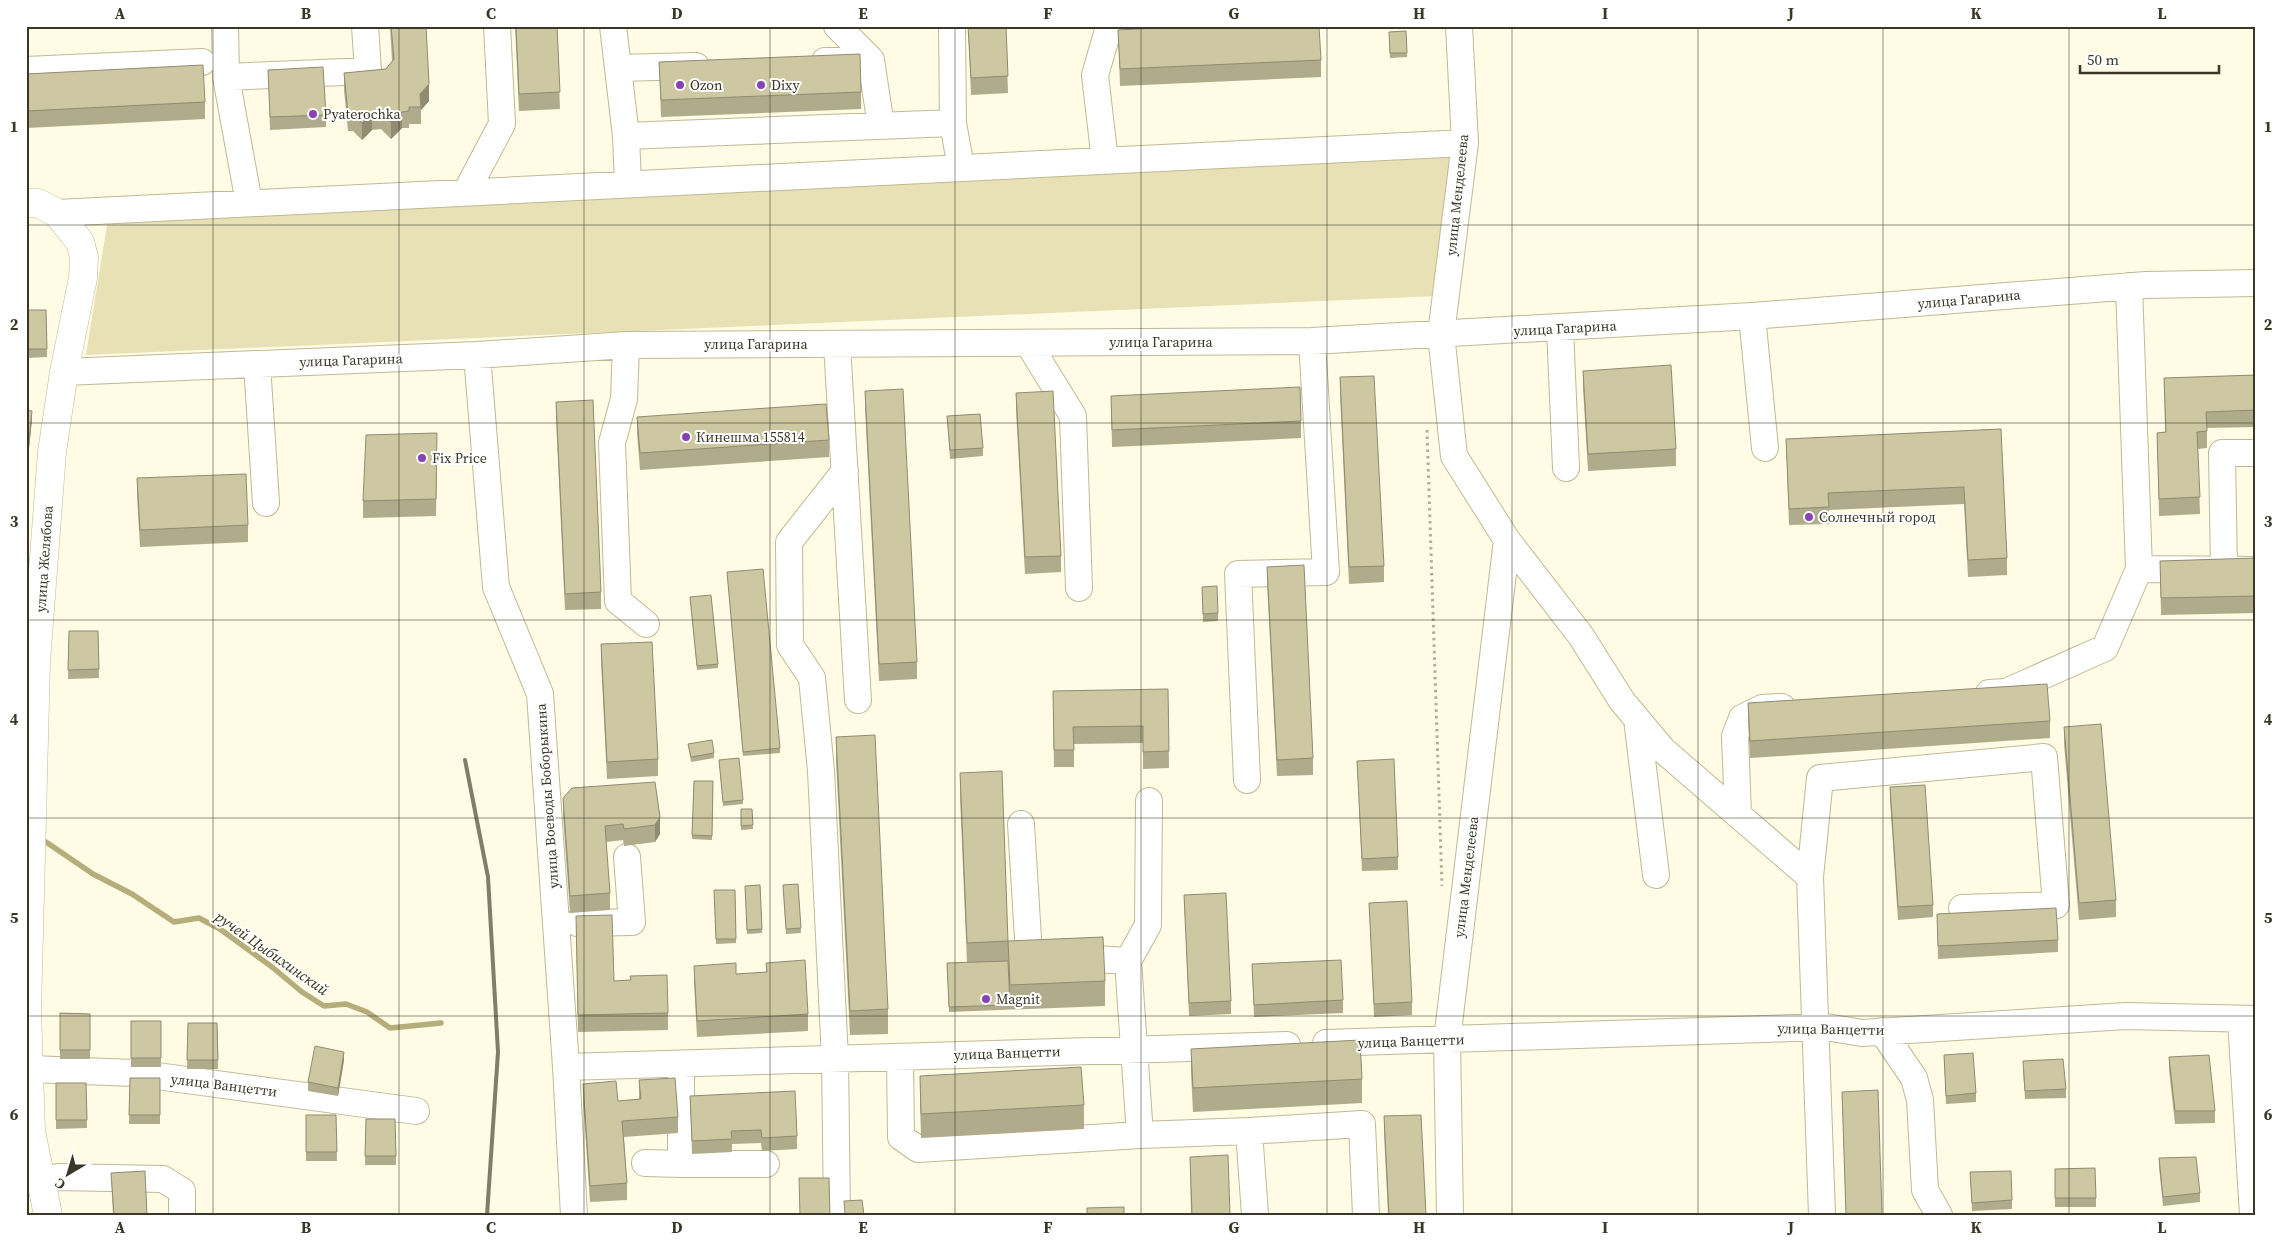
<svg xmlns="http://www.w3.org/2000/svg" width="2282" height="1241" font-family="'Source Serif 4',serif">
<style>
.green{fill:#e8e1b6}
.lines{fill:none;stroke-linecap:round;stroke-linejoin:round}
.stream{stroke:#b5ad7a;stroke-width:5.5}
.minor-casing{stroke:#bfb995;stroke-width:28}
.major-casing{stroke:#bfb995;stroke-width:29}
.path{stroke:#afac98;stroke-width:3;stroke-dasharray:2.5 4;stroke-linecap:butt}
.minor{stroke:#fff;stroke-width:26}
.major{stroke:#fff;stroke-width:28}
.rail{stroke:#807d6b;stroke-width:4}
.wall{fill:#b0ab8b}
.shaded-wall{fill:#908b71}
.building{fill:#cdc7a2;stroke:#908b71}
.grid{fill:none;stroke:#393728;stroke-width:1;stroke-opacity:0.55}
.poi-dot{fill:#8842b6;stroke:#fff;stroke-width:2}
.labels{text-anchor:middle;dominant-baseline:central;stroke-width:4;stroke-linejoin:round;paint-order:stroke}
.poi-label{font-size:14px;fill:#393728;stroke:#fff;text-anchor:start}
.street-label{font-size:14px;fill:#393728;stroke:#fff}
.water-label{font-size:15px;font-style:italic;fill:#363113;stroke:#fff}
.neatline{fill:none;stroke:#393728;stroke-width:2}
.grid-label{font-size:16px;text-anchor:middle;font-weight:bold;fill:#393728}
</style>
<rect width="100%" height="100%" fill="#fffbe4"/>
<path class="green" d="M1452,156L1437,296L86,355L108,219Z"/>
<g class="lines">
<path class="stream" d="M46,842L93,874L132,894L174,922L199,918L220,929L272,967L302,992L324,1006L346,1004L367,1012L390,1028L441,1023"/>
<g class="minor-casing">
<path id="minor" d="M225,26L226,77L249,203
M613,26L626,136
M837,26L871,60L881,126
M952,26L953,123
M1108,26H1152
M1459,26L1465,143L1441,334L1454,456L1507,540L1581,636L1622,701L1663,750L1810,877L1822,1215
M825,61L871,60
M618,68L696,66
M26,70L202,62
M226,77L368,71L365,26
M1105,161L1095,75L1109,27
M628,184L626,136L953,123L961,168
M466,192L502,124L497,26
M57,213L1465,143
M2129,286L2139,569L2256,570
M1752,316L1765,448
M1560,328L1566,468
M1028,343L1073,416L1079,588
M837,344L858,700
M626,345L624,399L612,443L618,601L646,624
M477,355L496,587L540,694L566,1067L574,1215
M257,364L266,503
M64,372L477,355L626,345L1312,341L1752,316L2146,285L2256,283
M2224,570L2222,453H2256
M1989,693L2006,692L2105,648L2139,569
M1637,719L1656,875
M1247,780L1238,574L1326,572L1312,341
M1738,815L1735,736L1742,718L1762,708L1782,707
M1021,824L1029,955L1128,961L1140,1135L1249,1131
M1810,877L1820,778L2044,757L2056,905L1962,908
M577,923L632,922L627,857
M1128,961L1148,925L1149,801
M2241,1020L2253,1215
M1882,1031L1914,1078L1920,1100L1925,1190L1939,1215
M1326,1043L1826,1027L1862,1033L2126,1016L2256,1019
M900,1057L901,1137L918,1149L1140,1135
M681,1064V1164H766
M566,1067L1287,1045
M30,1069L135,1073L416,1111
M645,1163L681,1164
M41,1181L58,1177L163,1179L182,1191V1215
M837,1215L835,1059L821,771L812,678L790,645L789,542L845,471
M1255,1215L1249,1131L1362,1124L1366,1215
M1450,1215L1447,1040L1507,540"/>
</g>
<g class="major-casing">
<path id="major" d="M26,203H38L57,213L80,242L84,257L83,278L64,372L52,452L36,662L27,1010L31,1131L48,1215"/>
</g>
<path class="path" d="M1427,430L1442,886"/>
<use href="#minor" class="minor"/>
<use href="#major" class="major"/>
<path class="rail" d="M465,760L488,877L498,1052L487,1215"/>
</g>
<path class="wall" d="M390,26H426L429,101L421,110V124H409V128H402L391,139L381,129L372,130L362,140L353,131H348L344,90V73L386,69L392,61Z
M515,26H557L560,109L519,111Z
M968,26H1006L1008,93L971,95Z
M1118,30L1321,60V77L1120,86Z
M1406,31L1407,57L1390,58L1389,32Z
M659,62L861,92V109L661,117Z
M268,70L326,115V127L270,130Z
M26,74L205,102V119L26,128Z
M26,310H46L47,357L26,358Z
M1583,371L1676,449V466L1588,471L1583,388Z
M2256,375V427L2207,428V448L2198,449L2200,514L2159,516L2157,433L2165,432L2164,378Z
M1340,377L1384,566V582L1349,584L1340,394Z
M865,391L917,662V679L879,681L865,408Z
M1016,393L1061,556V572L1025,574L1016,410Z
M1111,396L1301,421V438L1112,447Z
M556,402L601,592V609L565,610L556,419Z
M26,410L32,419L29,448H26Z
M947,416L983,448V456L950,459Z
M637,417L829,440V457L640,470L637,433Z
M2001,429L2007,558V575L1968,577L1964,504L1829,510V524L1789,525L1786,439Z
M437,450L436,516L363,518V501Z
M137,478L248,525V542L140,547L137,495Z
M2256,558V613L2161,615L2160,561Z
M1267,567L1313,758V775L1277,776L1267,583Z
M727,572L780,748V753L743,756Z
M1202,587L1218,613V621L1203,622Z
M690,597L718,664V668L697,670Z
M69,631H98L99,678L68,679Z
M601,644L658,759V776L607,779L601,661Z
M1168,689L1169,768L1143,769V743L1074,744V767H1054L1053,708Z
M1748,703L2050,721V738L1750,758L1748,720Z
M2064,727L2116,900V917L2079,920L2064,744Z
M836,737L888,1009V1034L850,1035L836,761Z
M688,744L714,753V758L691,762Z
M719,760L743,800V804L723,806Z
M1357,761L1398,857V870L1362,871Z
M960,773L1008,941L1105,981V1006L949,1012L947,963H967L960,797Z
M694,781H713L712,840L692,839Z
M655,782L660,834L655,842L624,846L623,840L606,842L610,893V910L570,913L563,815V798Z
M1890,787L1933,905V917L1898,920L1890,800Z
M741,809H752L753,829L741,830Z
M798,884L801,933L786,934L783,885Z
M760,885L762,933L747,934L745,886Z
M714,890H735L736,943L716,944Z
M1184,895L1231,1001V1014L1189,1016Z
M1369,903L1412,1002V1015L1374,1017Z
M1937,914L2058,940V952L1938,959Z
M576,916L614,981L668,1013V1030L578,1032Z
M766,963L808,1014V1031L697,1037L694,982V966L736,974L766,972Z
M1252,964L1343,1000V1013L1254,1017Z
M60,1013L90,1014V1059H60Z
M131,1021H161V1067H131Z
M188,1023H217L218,1069H187Z
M1191,1049L1362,1079V1103L1193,1112L1191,1073Z
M1944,1055L1976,1093V1102L1946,1104Z
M2169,1057L2215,1111V1123L2175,1124L2169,1070Z
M344,1060L338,1096L308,1091V1082Z
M2023,1070L2066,1089V1098L2025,1099Z
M920,1076L1084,1105V1129L921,1138L920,1100Z
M130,1078H160V1124H129Z
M639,1080L678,1117V1133L624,1137L627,1183V1200L590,1202L583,1101V1084L618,1101L639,1099Z
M56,1083H86L87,1128L56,1129Z
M1842,1092L1882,1215H1846Z
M690,1096L797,1136V1149L762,1151L761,1143L732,1144V1152L692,1154Z
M306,1115H336L337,1161H306Z
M1384,1116L1426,1215H1388L1384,1133Z
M366,1119H395L396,1165H365Z
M1190,1157L1230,1215H1191Z
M2159,1158L2200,1193V1202L2163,1206L2159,1167Z
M2055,1169L2096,1198V1207H2055Z
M1970,1172L2012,1200V1209L1972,1211Z
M111,1173L147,1215H113Z"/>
<path class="shaded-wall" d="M429,84V101L421,110L420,94Z
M402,112V128L391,139V122Z
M372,113V130L362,140V123Z
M32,411V419L29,448V440Z
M660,817V834L655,842V825Z
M344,1052V1060L338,1096V1088Z"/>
<path class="building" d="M391,26H426L429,84L420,94L421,107H409V111L402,112L391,122L381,112L372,113L362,123L353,114H348L344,73L386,69L394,59Z
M516,26H557L560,92L519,94Z
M968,26H1006L1008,76L971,78Z
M1194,26H1319L1321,60L1120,69L1118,30Z
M1406,31L1407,53H1390L1389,32Z
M860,54L861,92L661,100L659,62Z
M203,65L205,102L26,111V74Z
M323,67L326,115L270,117L268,70Z
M26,310H46L47,349H26Z
M1671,365L1676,449L1588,454L1583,371Z
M2256,375V410L2206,412L2207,431L2197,432L2200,497L2159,499L2157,433L2166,432L2164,378Z
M1374,376L1384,566L1349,567L1340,377Z
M1300,387L1301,421L1112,430L1111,396Z
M903,389L917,662L879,664L865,391Z
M1053,391L1061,556L1025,557L1016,393Z
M593,400L601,592L565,594L556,402Z
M826,404L829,440L640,453L637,417Z
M26,410L32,411L29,440H26Z
M980,414L983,448L950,450L947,416Z
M2001,429L2007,558L1968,560L1964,487L1828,493L1829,507L1789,509L1786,439Z
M437,433L436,499L363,501L366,435Z
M246,474L248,525L140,530L137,478Z
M2256,558V596L2161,598L2160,561Z
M1304,565L1313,758L1277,760L1267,567Z
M763,569L780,748L743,752L727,572Z
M1217,586L1218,613L1203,614L1202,587Z
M711,595L718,664L697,666L690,597Z
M69,631H98L99,669L68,670Z
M652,642L658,759L607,762L601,644Z
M2047,684L2050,721L1750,741L1748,703Z
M1168,689L1169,751L1143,752V726L1073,727L1074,750H1054L1053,691Z
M2101,724L2116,900L2079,903L2064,727Z
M875,735L888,1009L850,1011L836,737Z
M712,740L714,753L691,757L688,744Z
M739,758L743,800L723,802L719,760Z
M1394,759L1398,857L1362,859L1357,761Z
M1002,771L1008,941L967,943L960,773Z
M694,781H713L712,836L692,835Z
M655,782L660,817L655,825L624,829L623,824L605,826L610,893L570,896L563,798L572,788Z
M1925,785L1933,905L1898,907L1890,787Z
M741,809H752L753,825L741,826Z
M798,884L801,928L786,929L783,885Z
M760,885L762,929L747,930L745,886Z
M714,890H735L736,939H716Z
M1226,893L1231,1001L1189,1003L1184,895Z
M1407,901L1412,1002L1374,1004L1369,903Z
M2056,908L2058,940L1938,946L1937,914Z
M612,915L614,981L631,980L630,976L667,975L668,1013L578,1015L576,916Z
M1103,937L1105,981L1010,985L1008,941Z
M805,960L808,1014L697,1021L694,966L736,963V974L767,972L766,963Z
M1341,960L1343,1000L1254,1005L1252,964Z
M1008,961L1010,1005L949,1007L947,963Z
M60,1013L90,1014V1050H60Z
M131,1021H161V1058H131Z
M188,1023H217L218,1060H187Z
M1360,1040L1362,1079L1193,1088L1191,1049Z
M315,1046L344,1052L338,1088L308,1082Z
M1973,1053L1976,1093L1946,1096L1944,1055Z
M2209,1055L2215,1111H2175L2169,1057Z
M2063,1059L2066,1089L2025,1091L2023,1061Z
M1081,1067L1084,1105L921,1114L920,1076Z
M130,1078H160V1115H129Z
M675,1078L678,1117L622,1121L627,1183L590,1186L583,1084L616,1081L618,1101L641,1099L639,1080Z
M56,1083H86L87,1120H56Z
M1878,1090L1882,1215H1846L1842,1092Z
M795,1091L797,1136L762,1138L761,1130L731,1131L732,1139L692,1141L690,1096Z
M306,1115H336L337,1152H306Z
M1421,1115L1426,1215H1389L1384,1116Z
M366,1119H395L396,1156H365Z
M1228,1155L1230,1215H1192L1190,1157Z
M2196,1157L2200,1193L2163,1197L2159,1158Z
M2095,1168L2096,1198H2055V1169Z
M145,1171L147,1215H114L111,1173Z
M2011,1171L2012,1200L1972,1203L1970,1172Z
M799,1178H829L830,1215H800Z
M862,1200L864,1215H845L844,1201Z
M1124,1207V1215H1087V1208Z"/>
<path class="grid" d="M213,26V1215M399,26V1215M584,26V1215M770,26V1215M955,26V1215M1141,26V1215M1327,26V1215M1512,26V1215M1698,26V1215M1883,26V1215M2069,26V1215M26,225H2256M26,423H2256M26,620H2256M26,818H2256M26,1016H2256"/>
<g class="poi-dot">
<circle cx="680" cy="85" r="5"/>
<circle cx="761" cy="85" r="5"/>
<circle cx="313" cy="114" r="5"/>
<circle cx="686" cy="437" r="5"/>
<circle cx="422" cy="458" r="5"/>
<circle cx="1809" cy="517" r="5"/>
<circle cx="986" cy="999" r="5"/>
</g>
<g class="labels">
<g class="poi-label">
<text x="690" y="85">Ozon</text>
<text x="771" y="85">Dixy</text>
<text x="323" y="114">Pyaterochka</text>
<text x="696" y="437">Кинешма 155814</text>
<text x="432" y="458">Fix Price</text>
<text x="1819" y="517">Солнечный город</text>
<text x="996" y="999">Magnit</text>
</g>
<g class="street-label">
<text transform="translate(1457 195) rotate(-84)">улица Менделеева</text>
<text transform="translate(1969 299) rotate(-5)">улица Гагарина</text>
<text transform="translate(1565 328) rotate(-3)">улица Гагарина</text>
<text x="1161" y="342">улица Гагарина</text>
<text x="756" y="344">улица Гагарина</text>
<text transform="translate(351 360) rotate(-2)">улица Гагарина</text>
<text transform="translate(44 559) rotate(-86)">улица Желябова</text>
<text transform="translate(547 796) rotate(-94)">улица Воеводы Боборыкина</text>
<text transform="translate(1466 877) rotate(-83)">улица Менделеева</text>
<text transform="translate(1831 1029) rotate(1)">улица Ванцетти</text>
<text transform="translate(1411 1041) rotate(-2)">улица Ванцетти</text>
<text transform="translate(1007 1053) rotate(-2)">улица Ванцетти</text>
<text transform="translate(224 1085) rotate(7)">улица Ванцетти</text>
</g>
<g class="water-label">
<text transform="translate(272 953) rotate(35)">ручей Цыбихинский</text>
</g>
</g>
<rect width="2282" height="1241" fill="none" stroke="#ffffff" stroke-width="55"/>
<g transform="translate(68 1174) rotate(218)" stroke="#ffffff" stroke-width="4" paint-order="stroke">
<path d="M0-4L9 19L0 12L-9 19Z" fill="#393728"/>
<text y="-8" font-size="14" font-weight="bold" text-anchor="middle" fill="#393728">С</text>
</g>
<path d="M2080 65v8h139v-8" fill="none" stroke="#393728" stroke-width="2.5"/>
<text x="2087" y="65" font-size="15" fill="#393728" stroke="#ffffff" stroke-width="4" paint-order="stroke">50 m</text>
<rect x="28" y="28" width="2226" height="1186" class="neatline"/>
<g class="grid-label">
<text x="120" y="19">A</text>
<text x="306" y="19">B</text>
<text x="491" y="19">C</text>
<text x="677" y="19">D</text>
<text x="863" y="19">E</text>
<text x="1048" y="19">F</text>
<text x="1234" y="19">G</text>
<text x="1419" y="19">H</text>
<text x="1605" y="19">I</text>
<text x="1791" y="19">J</text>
<text x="1976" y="19">K</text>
<text x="2162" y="19">L</text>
<text x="14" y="132">1</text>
<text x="2268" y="132">1</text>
<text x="14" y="330">2</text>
<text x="2268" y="330">2</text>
<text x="14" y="527">3</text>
<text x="2268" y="527">3</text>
<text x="14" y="725">4</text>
<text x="2268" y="725">4</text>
<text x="14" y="923">5</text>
<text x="2268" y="923">5</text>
<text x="14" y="1120">6</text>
<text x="2268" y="1120">6</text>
<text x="120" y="1233">A</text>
<text x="306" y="1233">B</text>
<text x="491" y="1233">C</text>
<text x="677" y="1233">D</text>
<text x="863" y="1233">E</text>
<text x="1048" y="1233">F</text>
<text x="1234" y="1233">G</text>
<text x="1419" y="1233">H</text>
<text x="1605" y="1233">I</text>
<text x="1791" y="1233">J</text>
<text x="1976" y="1233">K</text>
<text x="2162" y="1233">L</text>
</g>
</svg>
